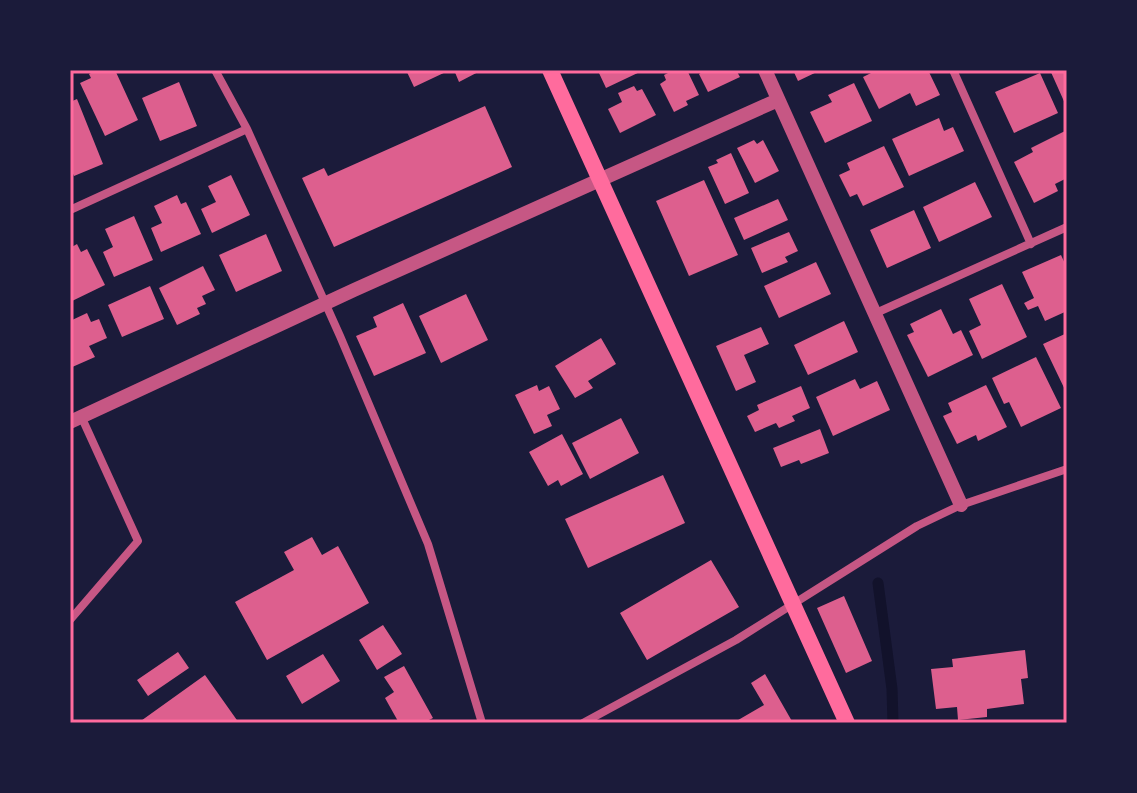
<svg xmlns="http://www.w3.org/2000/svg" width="1137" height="793" font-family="'Fira Sans Condensed',sans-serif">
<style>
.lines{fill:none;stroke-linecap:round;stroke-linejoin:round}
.stream{stroke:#12122b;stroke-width:11}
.building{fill:#dd5f8e}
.minor{stroke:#c65784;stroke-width:8}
.tertiary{stroke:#c65784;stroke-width:14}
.secondary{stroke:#ff6b9d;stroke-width:16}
.neatline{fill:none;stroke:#ff6b9d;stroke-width:3}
</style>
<rect width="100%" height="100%" fill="#1b1b3a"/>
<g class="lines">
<path class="stream" d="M878,583L892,689L893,723"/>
</g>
<path class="building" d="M96,70H115L138,120L105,136L80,83L91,78L89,74Z
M406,70H450L414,87Z
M454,70H482L459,82Z
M605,70H644L606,88L599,73Z
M674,70H687L699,95L686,101L688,105L674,112L660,84L666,80L664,75Z
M705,70H736L740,77L708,92L699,74Z
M793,70H821L798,81Z
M877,70H928L940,95L916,106L910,93L879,109L863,77Z
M1050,70H1067V108Z
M1040,73L1058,113L1014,133L995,92Z
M179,82L197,126L160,141L142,98Z
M854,83L872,121L825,143L810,112L832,102L828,95Z
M634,86L637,91L642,89L656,115L620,133L608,109L622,102L618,93Z
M77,99L103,164L74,176L70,167V102Z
M485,106L512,167L334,247L302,178L324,168L328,176Z
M939,118L944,131L953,127L964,151L909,176L892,139Z
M1067,130V178L1055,184L1058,191L1034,203L1014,162L1033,152L1031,148Z
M754,140L757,144L763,140L779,171L755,183L737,148Z
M884,146L904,187L863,206L857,194L850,197L839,175L850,170L847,163Z
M731,153L749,193L725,204L708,167L718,163L716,160Z
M231,175L250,215L212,233L201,209L216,202L208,186Z
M704,180L738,255L689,276L656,201Z
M975,182L992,217L939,242L923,207Z
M177,195L181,204L186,202L201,234L161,252L151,228L162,223L154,206Z
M778,199L788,220L744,240L734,218Z
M914,210L931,248L887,268L870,230Z
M134,216L153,260L114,277L103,252L113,247L105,229Z
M789,232L798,251L785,257L788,262L762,273L751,248Z
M266,234L282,271L236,292L219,255Z
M77,244L81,252L87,249L105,285L70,302V248Z
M1061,255L1067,268V311L1045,321L1038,306L1028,310L1024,303L1034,298L1022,272Z
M816,262L831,294L779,318L764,286Z
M203,266L215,290L202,296L206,304L197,308L200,314L177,325L159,288Z
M1002,284L1027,337L982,359L969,331L981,325L969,299Z
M150,286L164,319L122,337L108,305Z
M466,294L488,340L441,363L419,316Z
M403,303L426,353L374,376L356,336L377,327L373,317Z
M941,309L953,334L961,330L973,355L928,377L907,335L914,332L910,324Z
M87,313L91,322L99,319L107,338L89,346L95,357L70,368V321Z
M844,321L858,352L808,375L794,345Z
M761,327L769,344L744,355L756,382L736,391L716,346Z
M1067,333V394L1043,344Z
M601,338L616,364L588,381L593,388L575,398L555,366Z
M1036,357L1061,408L1021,427L1009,402L1004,404L992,378Z
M855,379L860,389L877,381L890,410L833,436L816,397Z
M537,385L539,391L549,386L560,409L547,415L552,426L534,434L515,395Z
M986,385L1007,427L978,441L976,435L957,444L943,416L952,412L948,403Z
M801,386L810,408L792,416L795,421L779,428L776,423L755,432L747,416L759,410L757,405Z
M621,418L639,453L590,479L572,443Z
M820,429L829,453L801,464L799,460L781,467L773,448Z
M562,434L583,474L561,486L558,480L548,486L529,452Z
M663,475L685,523L588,568L565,519Z
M312,537L322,555L338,546L369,603L267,660L235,602L294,570L284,552Z
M711,560L739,607L647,660L620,613Z
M844,596L872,661L846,673L817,608Z
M383,625L402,654L377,670L359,640Z
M1025,650L1028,678L1021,679L1024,704L987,709V717L958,720L957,707L936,709L931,669L953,667L952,659Z
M178,652L189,668L148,696L137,680Z
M323,654L340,681L302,704L286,676Z
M404,666L433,718L423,723H399L385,698L394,692L384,677Z
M765,674L793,723H733L764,705L751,683Z
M205,675L239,723H138Z"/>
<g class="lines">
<path class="minor" d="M215,70L247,129L340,336L428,544L482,723
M953,70L1031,244
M70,210L247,129
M876,313L1067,227
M70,620L138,541L81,416
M583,723L736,640L917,526L961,505L1067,469"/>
<path class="tertiary" d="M765,70L961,505
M70,422L354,290L778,100"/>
<path class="secondary" d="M550,70L847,723"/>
</g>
<rect width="1137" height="793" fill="none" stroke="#1b1b3a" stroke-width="144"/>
<rect x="72" y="72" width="993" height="649" class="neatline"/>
</svg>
